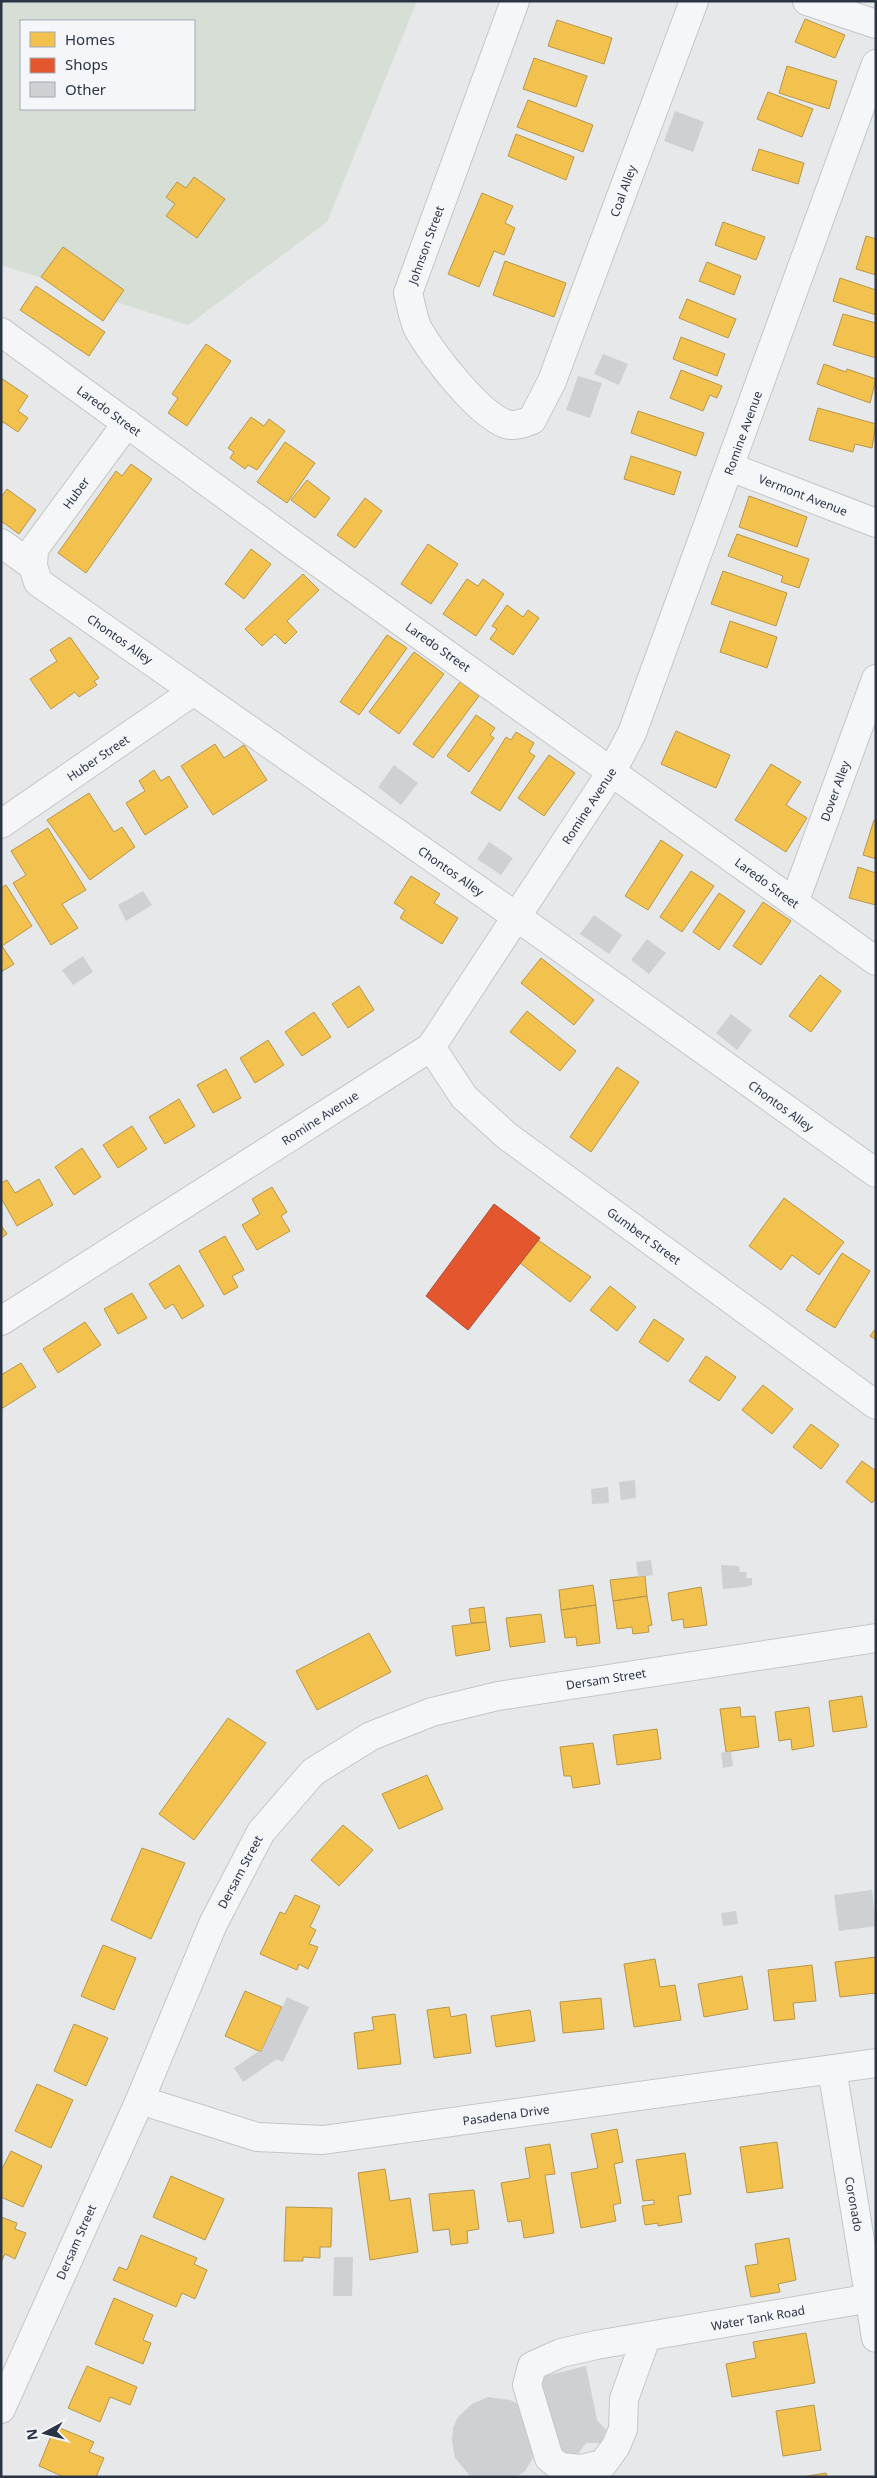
<svg xmlns="http://www.w3.org/2000/svg" width="877" height="2478" font-family="'Noto Sans',sans-serif">
<style>
.green{fill:#d6ded6;fill-rule:evenodd}
.homes{fill:#f2c14e;stroke:#b6974b}
.shops{fill:#e4572e;stroke:#ac4c35}
.building{fill:#ced0d3}
.lines{fill:none;stroke-linecap:round;stroke-linejoin:round}
.minor-casing{stroke:#c4c6c8;stroke-width:30}
.minor{stroke:#f5f6f7;stroke-width:28}
.labels{text-anchor:middle;dominant-baseline:central;stroke-width:5;stroke-linejoin:round;paint-order:stroke}
.street-label{font-size:12px;fill:#2b3445;stroke:#f4f6f9}
</style>
<rect width="100%" height="100%" fill="#e6e8ea"/>
<path class="green" d="M1,1H417L327,222L188,325L1,265ZM21,21H194V109H21Z"/>
<path class="homes" d="M805,19L845,35L835,58L795,42Z
M557,20L612,38L604,64L548,46Z
M534,58L587,76L576,107L523,89Z
M787,66L837,81L829,109L779,93Z
M768,92L813,109L802,137L757,119Z
M528,100L593,125L583,152L517,127Z
M516,134L574,157L566,180L508,156Z
M759,149L804,163L798,184L752,170Z
M194,177L225,199L197,238L166,216L175,204L166,197L177,182L186,188Z
M482,193L513,206L505,223L515,228L504,255L494,251L479,287L448,274Z
M723,222L765,237L756,260L715,245Z
M866,236L876,239V275L856,269Z
M63,247L124,290L103,321L41,277Z
M505,261L566,283L554,317L493,295Z
M707,262L741,276L734,295L699,281Z
M840,278L876,290V315L833,301Z
M36,286L105,332L89,356L20,310Z
M687,299L736,319L728,338L679,318Z
M843,314L876,323V358L833,345Z
M681,337L725,354L717,376L673,359Z
M206,344L231,361L187,426L168,413L178,398L172,394Z
M824,364L846,372L847,369L876,379L870,403L817,384Z
M681,370L722,386L717,398L710,395L703,411L670,398Z
M1,378L28,396L18,411L28,418L18,432L3,422L1,425Z
M818,408L876,424L872,448L855,444L853,452L809,440Z
M638,411L704,433L696,456L631,433Z
M251,417L264,426L269,419L285,431L257,470L248,465L245,469L230,458L234,452L228,448Z
M285,442L315,463L287,503L257,482Z
M631,456L681,472L674,495L624,479Z
M131,464L152,479L86,573L58,553L116,471L122,476Z
M307,480L330,498L315,518L291,500Z
M7,489L36,510L19,534L1,521V497Z
M749,496L807,517L797,547L739,527Z
M365,498L382,511L355,548L337,535Z
M737,534L809,559L799,588L781,582L783,576L728,556Z
M428,544L458,564L431,604L401,584Z
M251,549L271,564L244,599L225,584Z
M723,571L787,593L776,626L711,604Z
M303,574L319,590L287,621L297,632L285,644L275,634L262,646L245,629Z
M467,579L478,586L483,579L504,594L476,636L443,614Z
M507,605L523,617L528,610L539,618L513,655L490,639L497,629L492,626Z
M730,621L777,637L767,668L720,652Z
M387,635L407,648L359,715L340,702Z
M70,637L99,678L94,681L97,685L79,697L75,692L51,709L30,679L57,661L50,650Z
M414,652L444,674L399,734L369,712Z
M460,682L479,696L433,758L413,744Z
M476,715L495,728L490,735L494,738L469,772L447,756Z
M676,731L730,755L716,788L661,764Z
M516,732L534,743L529,752L535,756L500,811L471,793L506,737L511,740Z
M215,744L224,758L244,745L267,780L213,815L181,766Z
M549,755L575,773L544,816L518,798Z
M771,764L801,782L786,805L807,818L786,852L735,820Z
M154,770L161,781L169,776L188,807L145,835L126,803L145,791L139,781Z
M89,793L114,832L122,827L135,847L90,880L47,820Z
M874,820H876V859L863,855Z
M48,828L86,890L62,904L78,928L51,945L13,883L26,875L11,851Z
M661,840L683,855L648,910L625,896Z
M858,867L876,873V905L849,898Z
M691,871L714,886L682,932L660,917Z
M411,876L440,894L434,903L458,918L442,944L400,918L405,910L394,903Z
M6,885L32,926L2,946L14,964L1,972V888Z
M719,893L745,911L719,950L693,932Z
M763,902L791,921L761,965L733,946Z
M541,958L594,1000L574,1025L521,983Z
M820,975L841,991L811,1032L789,1016Z
M359,986L374,1010L348,1028L332,1004Z
M527,1011L576,1051L560,1071L510,1032Z
M314,1012L331,1037L302,1056L285,1032Z
M268,1040L284,1065L255,1083L240,1058Z
M617,1067L639,1082L591,1152L570,1137Z
M226,1069L241,1098L213,1113L197,1085Z
M179,1099L195,1126L165,1144L149,1117Z
M132,1126L147,1149L118,1168L103,1145Z
M82,1148L101,1177L74,1195L55,1167Z
M39,1179L53,1205L17,1226L1,1198V1183L7,1180L15,1193Z
M272,1187L287,1212L281,1216L290,1231L257,1250L242,1225L260,1214L252,1199Z
M784,1198L844,1242L819,1275L792,1255L781,1270L749,1246Z
M1,1225L7,1234L1,1238Z
M225,1236L244,1270L232,1276L238,1287L224,1295L199,1251Z
M538,1240L591,1277L570,1302L520,1263Z
M842,1253L870,1271L835,1328L806,1310Z
M179,1265L204,1306L182,1319L173,1304L165,1309L149,1284Z
M610,1286L636,1307L617,1331L590,1310Z
M132,1293L147,1318L118,1334L104,1309Z
M654,1319L684,1339L668,1362L639,1342Z
M85,1322L101,1345L58,1373L43,1349Z
M876,1328V1340L870,1336Z
M706,1356L736,1377L719,1401L689,1381Z
M21,1363L36,1387L1,1409V1375Z
M763,1385L793,1409L772,1434L742,1410Z
M811,1424L839,1445L821,1469L793,1447Z
M862,1461L876,1471V1498L872,1503L846,1482Z
M645,1576L647,1596L613,1601L610,1580Z
M593,1585L596,1605L561,1610L559,1590Z
M701,1587L707,1625L684,1628L683,1619L672,1621L668,1593Z
M647,1596L652,1625L648,1626L649,1632L633,1634L632,1627L617,1629L613,1601Z
M596,1605L600,1643L577,1646L576,1637L565,1638L561,1610Z
M484,1607L486,1622L471,1623L469,1609Z
M541,1614L545,1642L510,1647L506,1618Z
M486,1622L490,1650L456,1656L452,1626Z
M369,1633L391,1672L317,1710L296,1671Z
M862,1696L867,1727L833,1732L829,1701Z
M740,1707L741,1717L755,1716L759,1747L726,1752L720,1709Z
M809,1707L814,1746L792,1750L791,1739L779,1741L775,1712Z
M228,1718L266,1743L194,1840L159,1814Z
M657,1729L661,1759L617,1765L613,1735Z
M593,1743L600,1784L573,1788L571,1776H564L560,1747Z
M427,1775L443,1809L399,1829L382,1794Z
M343,1825L373,1850L339,1886L311,1860Z
M142,1848L185,1863L151,1939L111,1920Z
M295,1895L320,1906L310,1927L316,1930L309,1944L318,1947L308,1969L299,1964L297,1970L260,1954L280,1912L285,1914Z
M103,1945L136,1958L114,2010L81,1996Z
M876,1957V1993L840,1997L835,1962Z
M655,1959L660,1987L675,1985L681,2020L634,2027L624,1964Z
M812,1965L816,2001L793,2003L795,2019L774,2021L768,1970Z
M742,1976L748,2009L704,2017L698,1984Z
M245,1991L282,2007L261,2052L225,2036Z
M601,1998L604,2029L563,2033L560,2002Z
M449,2007L451,2017L466,2014L471,2053L434,2058L427,2010Z
M530,2010L535,2041L496,2047L491,2016Z
M395,2014L401,2064L358,2069L354,2033L374,2030L372,2017Z
M74,2024L108,2038L86,2086L54,2071Z
M37,2084L73,2100L51,2148L15,2131Z
M617,2129L623,2162L614,2164L621,2203L613,2205L616,2221L581,2228L571,2173L598,2168L591,2134Z
M777,2142L783,2188L747,2193L740,2147Z
M550,2144L555,2174L545,2175L554,2233L524,2238L521,2220L508,2222L501,2183L530,2178L525,2148Z
M11,2151L42,2166L23,2207L1,2197V2171Z
M685,2153L691,2194L678,2196L682,2222L658,2226V2223L645,2225L642,2206L654,2204V2200L643,2201L636,2160Z
M385,2169L390,2201L410,2198L418,2252L370,2260L358,2173Z
M171,2176L224,2199L205,2240L153,2217Z
M474,2190L479,2229L467,2231L468,2243L451,2245L449,2229L433,2231L429,2194Z
M286,2207L332,2208L331,2247H320V2258L303,2257V2261H284Z
M1,2217L17,2223L15,2229L26,2233L15,2259L5,2254L1,2262Z
M141,2235L197,2258L194,2264L207,2270L195,2299L182,2293L176,2307L113,2280L119,2267L127,2270Z
M789,2238L796,2280L778,2284L780,2292L751,2297L745,2266L758,2264L755,2244Z
M114,2298L153,2315L143,2340L151,2343L143,2364L95,2344Z
M806,2333L815,2383L732,2397L726,2364L756,2358L753,2342Z
M87,2366L137,2387L130,2405L110,2397L100,2422L68,2408Z
M814,2405L821,2450L783,2456L776,2411Z
M55,2426L94,2442L89,2452L104,2458L96,2477H64L39,2466Z
M826,2473L827,2477H802Z"/>
<path class="shops" d="M494,1204L540,1238L468,1330L426,1296Z"/>
<path class="building" d="M675,111L704,122L693,152L664,141Z
M603,354L628,364L619,385L594,374Z
M578,376L602,383L590,418L566,410Z
M394,765L418,783L401,805L378,787Z
M489,842L513,858L501,875L477,859Z
M143,891L152,905L126,921L118,905Z
M594,915L622,935L609,954L580,934Z
M647,939L666,953L649,974L631,960Z
M83,956L93,972L73,985L62,970Z
M731,1014L752,1030L737,1050L716,1033Z
M635,1480L636,1498L621,1500L619,1482Z
M608,1487L609,1503L592,1504L591,1489Z
M651,1560L653,1575L638,1577L636,1562Z
M721,1565L739,1566L740,1572H747L746,1578H752V1585L746,1587L723,1589Z
M731,1751L733,1766L723,1768L721,1753Z
M872,1890L876,1926L839,1931L834,1895Z
M736,1911L738,1924L723,1926L721,1913Z
M287,1997L309,2007L283,2062L277,2059L243,2082L234,2068L259,2051L261,2052Z
M334,2257H353L352,2296H333Z
M586,2366L597,2420L606,2430L601,2443H586L578,2454L561,2455L550,2420L541,2377Z
M488,2397L510,2400L520,2405L538,2444L533,2458L525,2471L516,2477H471L455,2458L452,2440L453,2428L458,2417L472,2404Z"/>
<g class="lines">
<g class="minor-casing">
<path id="minor" d="M515,1L408,293C411,304 413,319 418,329C433,355 478,414 506,424C514,427 524,423 532,420L552,381L694,1
M807,1L876,24
M1,332L298,548L876,961
M127,423L34,549L33,566L38,582L517,917L876,1173
M730,467L876,523
M1,543L33,566
M1,824L194,691
M794,903L876,679
M431,1047L464,1097L507,1136L876,1405
M1,1321L431,1047L612,771L632,733L876,64
M832,2069L876,2338
M140,2100L257,2137L323,2140L876,2063
M646,2338L624,2399L623,2429L616,2446L603,2464L581,2469L560,2467L549,2458L527,2385L532,2366L561,2353L596,2345L871,2298
M1,2409L140,2100L213,1924L261,1832L313,1772L371,1736L432,1712L498,1696L876,1638"/>
</g>
<use href="#minor" class="minor"/>
</g>
<g class="labels">
<g class="street-label">
<text transform="translate(623 191) rotate(-70)">Coal Alley</text>
<text transform="translate(426 245) rotate(-70)">Johnson Street</text>
<text transform="translate(109 411) rotate(36)">Laredo Street</text>
<text transform="translate(743 433) rotate(-70)">Romine Avenue</text>
<text transform="translate(76 493) rotate(-54)">Huber</text>
<text transform="translate(803 495) rotate(21)">Vermont Avenue</text>
<text transform="translate(120 639) rotate(35)">Chontos Alley</text>
<text transform="translate(438 647) rotate(35)">Laredo Street</text>
<text transform="translate(98 758) rotate(-34)">Huber Street</text>
<text transform="translate(835 791) rotate(-70)">Dover Alley</text>
<text transform="translate(589 806) rotate(-57)">Romine Avenue</text>
<text transform="translate(451 871) rotate(35)">Chontos Alley</text>
<text transform="translate(767 883) rotate(36)">Laredo Street</text>
<text transform="translate(781 1106) rotate(36)">Chontos Alley</text>
<text transform="translate(320 1118) rotate(-33)">Romine Avenue</text>
<text transform="translate(644 1236) rotate(36)">Gumbert Street</text>
<text transform="translate(606 1679) rotate(-9)">Dersam Street</text>
<text transform="translate(240 1872) rotate(-62)">Dersam Street</text>
<text transform="translate(506 2115) rotate(-8)">Pasadena Drive</text>
<text transform="translate(854 2204) rotate(80)">Coronado</text>
<text transform="translate(76 2242) rotate(-66)">Dersam Street</text>
<text transform="translate(758 2318) rotate(-10)">Water Tank Road</text>
</g>
</g>
<rect width="877" height="2478" fill="none" stroke="#2b3445" stroke-width="5"/>
<rect x="20" y="20" width="175" height="90" fill="#f4f6f9" stroke="#a4a8b1"/>
<rect x="30" y="32" width="25" height="15" fill="#f2c14e" stroke="#a4a8b1"/>
<text x="65" y="45" font-size="15" fill="#2b3445">Homes</text>
<rect x="30" y="58" width="25" height="15" fill="#e4572e" stroke="#a4a8b1"/>
<text x="65" y="70" font-size="15" fill="#2b3445">Shops</text>
<rect x="30" y="82" width="25" height="15" fill="#ced0d3" stroke="#a4a8b1"/>
<text x="65" y="95" font-size="15" fill="#2b3445">Other</text>
<g transform="translate(45 2433) rotate(263)" stroke="#f4f6f9" stroke-width="4" paint-order="stroke">
<path d="M0-4L9 19L0 12L-9 19Z" fill="#2b3445"/>
<text y="-8" font-size="14" font-weight="bold" text-anchor="middle" fill="#2b3445">N</text>
</g>
</svg>
